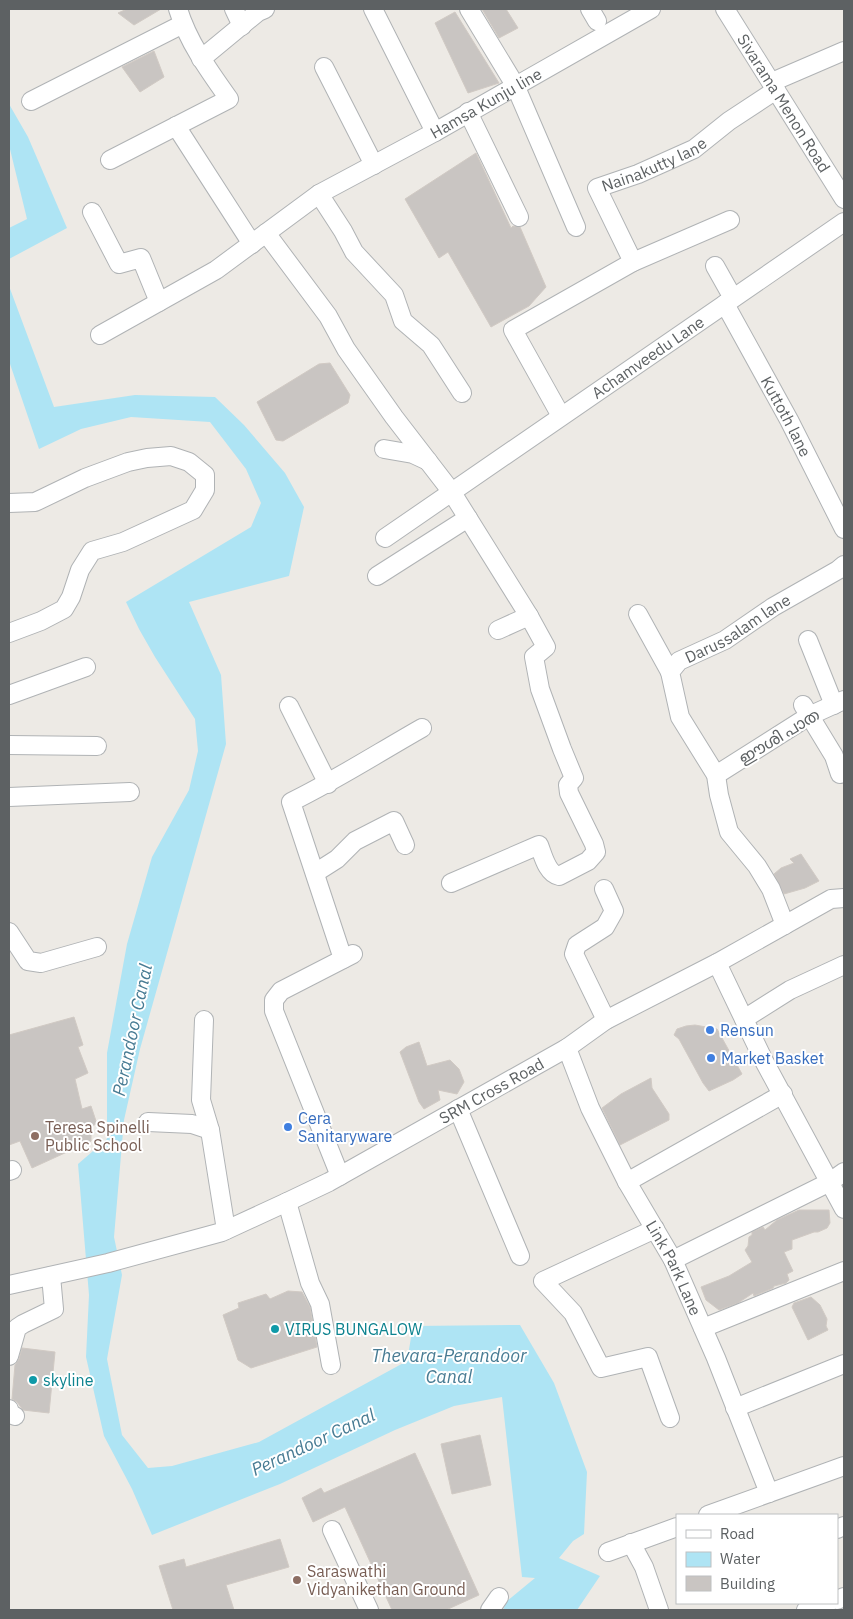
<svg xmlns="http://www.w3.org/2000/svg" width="853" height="1619" font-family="'IBM Plex Sans','Noto Sans Malayalam',sans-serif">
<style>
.water{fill:#aee4f4}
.building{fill:#c9c5c2;stroke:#d1cac4}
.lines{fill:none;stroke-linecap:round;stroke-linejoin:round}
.minor-casing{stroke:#b0b3b5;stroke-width:20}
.minor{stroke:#fff;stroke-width:18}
.shop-dot{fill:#3f7fe0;stroke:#fff;stroke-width:2}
.education-dot{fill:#8d6e63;stroke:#fff;stroke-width:2}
.culture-dot{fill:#0f9aa8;stroke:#fff;stroke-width:2}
.labels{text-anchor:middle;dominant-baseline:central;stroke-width:4;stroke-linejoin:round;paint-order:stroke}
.street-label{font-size:16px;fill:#5d6163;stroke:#fff}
.shop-label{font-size:16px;fill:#366cbe;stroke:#fff;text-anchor:start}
.education-label{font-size:16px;fill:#785e54;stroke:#fff;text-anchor:start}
.culture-label{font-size:16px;fill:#0d838f;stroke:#fff;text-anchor:start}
.water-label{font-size:18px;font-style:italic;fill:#477b93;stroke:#fff}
</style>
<rect width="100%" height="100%" fill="#edeae5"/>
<path class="water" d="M9,104L28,137L67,228L9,259V228L27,219L9,145Z
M9,286L54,407L135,395L215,397L244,425L285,473L304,507L289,576L189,602L221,675L226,744L140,1049L124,1120L114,1237L122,1275L107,1359L122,1435L148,1468L172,1466L259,1442L407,1361L413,1326L520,1325L554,1383L587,1472L584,1534L573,1541L559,1558L600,1576L577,1610H503L507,1601L535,1578L522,1577L502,1397L454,1406L395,1430L280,1484L152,1535L132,1489L104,1436L86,1357L89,1295L78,1164L107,1139V1053L127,944L152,857L189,790L198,751L195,719L155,657L139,629L126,602L251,527L261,503L246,469L210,422L131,417L81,429L39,449L9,361Z"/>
<path class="building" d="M127,9H161L134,25L118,13Z
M482,9H506L518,28L499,38Z
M455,12L499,83L468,93L435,23Z
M154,51L164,77L140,92L122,67Z
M476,153L511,228L513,226L520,227L546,287L529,306L491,327L448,252L439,258L405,199Z
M330,363L350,395L348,403L283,441L276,440L257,402L319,364Z
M801,854L819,881L805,888L784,894L774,874L781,868L794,863L790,859Z
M74,1017L83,1045L78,1047L88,1073L75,1079L82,1109L91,1106L97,1124L91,1126V1141L32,1168L20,1141L9,1145V1035Z
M695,1025L717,1029L742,1074L733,1080L709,1091L703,1083L679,1039L674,1035L677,1029L686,1026Z
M419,1042L427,1066L450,1060L459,1069L464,1082L457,1094L438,1090L440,1100L424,1109L419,1102L400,1052L406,1047Z
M651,1078L652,1088L669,1114V1120L620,1145L602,1108L621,1094Z
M799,1210H829L830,1223L827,1228L818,1232H814L792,1240V1249L784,1252L793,1271L787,1274L789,1280L786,1283L774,1286L773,1288L754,1296L753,1293L738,1303L719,1310L706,1300L701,1287L729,1276L752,1262L745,1250L748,1246L749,1237L752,1235V1232L763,1227L765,1230L777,1220Z
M288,1291L302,1292L310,1307L317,1347L251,1368L238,1360L223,1315L239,1308L238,1303L266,1294L270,1299Z
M811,1297L820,1305L827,1319L826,1326L828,1330L808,1340L792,1307L794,1303Z
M22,1348L55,1352L49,1413L23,1410L17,1402L12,1399L15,1365L19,1359Z
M480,1435L491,1485L452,1494L441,1444Z
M415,1453L479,1595L446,1610H392L345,1507L313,1522L302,1498L321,1488L324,1493Z
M280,1539L289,1567L226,1585L234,1610H173L159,1566L184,1559L186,1567Z"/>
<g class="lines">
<g class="minor-casing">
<g id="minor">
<path d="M234,9L242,26"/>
<path d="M373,9L435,132"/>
<path d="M469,9L515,85L576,227"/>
<path d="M590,9L597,21"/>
<path id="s1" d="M725,9L844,199"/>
<path d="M201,59L258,12L265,9"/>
<path d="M324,67L374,165"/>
<path d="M772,82L844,51"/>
<path d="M31,101L183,24"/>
<path d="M468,112L519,217"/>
<path d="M176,126L252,244"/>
<path d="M110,160L229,99C209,71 188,42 178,9"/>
<path d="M319,194L343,231L354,252L394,295L403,321L431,345L462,393"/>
<path d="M92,212L119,264L141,258L159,302"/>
<path d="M266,233L328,316L346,349L394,417L451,491L529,616L546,647L534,657L540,689L562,749L574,778L568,785L569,793L594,844L596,852L588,861L559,876C547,874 543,855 539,845L451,883"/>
<path id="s2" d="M633,262L597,188L638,174L694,149L729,121L776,90"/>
<path d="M715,266L733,298"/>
<path id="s3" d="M725,304L789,420L844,529"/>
<path id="s4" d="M100,335L216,270L319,194L435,132L651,9"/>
<path d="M561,416L513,330L633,262L730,220"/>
<path d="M384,449L413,454L428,461"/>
<path d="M9,503L35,502L85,478L128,462L147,458L171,456L189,462L205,475V490L193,510L123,542L92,551L80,570L71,597L64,609L41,621L9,633"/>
<path id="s5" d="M385,538L844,222"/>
<path d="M377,576L468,518"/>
<path d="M638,614L670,672"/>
<path d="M498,630L529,616"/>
<path d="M808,640L834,705"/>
<path d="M9,695L86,667"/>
<path d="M803,705L834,756L840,774"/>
<path d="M289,706L328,784"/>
<path d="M9,745L97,746"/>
<path d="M716,775L809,716L844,700"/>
<path d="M9,797L130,792"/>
<path d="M315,873L337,859L355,841L394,821L405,845"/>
<path d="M604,889L614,911L605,927L577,945L574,954L606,1020"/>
<path id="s6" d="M785,925L771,889L757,866L729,832L719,795L716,775L680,717L670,672L679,661L725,640L773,607L838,570L844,565"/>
<path d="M9,932L28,961L41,963L97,947"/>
<path d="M343,959L291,802C336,780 378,753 422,728"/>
<path d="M717,963L764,1061L844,1209"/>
<path d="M744,1019L790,990L844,965"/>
<path d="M204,1020L201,1100L210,1130L226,1230"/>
<path id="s7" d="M567,1048L590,1108L627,1182L673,1260L716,1358L769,1493"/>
<path d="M458,1109L520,1256"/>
<path d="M148,1122L192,1124L210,1130"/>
<path d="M9,1171L12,1170"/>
<path d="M340,1176L274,1011V1000L281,991L353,954"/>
<path d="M627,1182L783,1094"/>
<path d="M287,1202L310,1283L320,1304L331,1365"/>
<path d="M655,1229L543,1281L573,1313L601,1368L648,1357L670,1418"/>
<path d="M673,1260L830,1182L844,1172"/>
<path id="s8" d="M9,1285L108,1263L222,1232L287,1202L329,1182L567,1048L606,1020L717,963L831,899L844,898"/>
<path d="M703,1328L844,1271"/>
<path d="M9,1356L17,1328L23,1324L54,1309L51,1276"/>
<path d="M735,1408L844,1364"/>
<path d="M9,1409L10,1414L15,1416"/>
<path d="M708,1515L844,1466"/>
<path d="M837,1529L844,1526"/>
<path d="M332,1530L369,1610"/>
<path d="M631,1543L644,1567L659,1610"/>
<path d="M608,1552L677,1527"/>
<path d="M837,1600L844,1597"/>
<path d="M490,1610L499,1597"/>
<path d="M806,1610L828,1603"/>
</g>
</g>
<use href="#minor" class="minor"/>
</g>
<g class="shop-dot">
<circle cx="710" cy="1030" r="5"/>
<circle cx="711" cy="1058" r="5"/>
<circle cx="288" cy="1127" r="5"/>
</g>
<g class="education-dot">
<circle cx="35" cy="1136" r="5"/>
<circle cx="297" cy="1580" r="5"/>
</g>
<g class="culture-dot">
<circle cx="275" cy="1329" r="5"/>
<circle cx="33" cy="1380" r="5"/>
</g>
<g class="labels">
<g class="street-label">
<text stroke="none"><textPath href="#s4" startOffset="451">Hamsa Kunju line</textPath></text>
<text stroke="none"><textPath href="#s1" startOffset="111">Sivarama Menon Road</textPath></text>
<text stroke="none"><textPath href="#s2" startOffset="144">Nainakutty lane</textPath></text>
<text stroke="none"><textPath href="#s5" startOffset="319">Achamveedu Lane</textPath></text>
<text stroke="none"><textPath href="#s3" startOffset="128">Kuttoth lane</textPath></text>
<text stroke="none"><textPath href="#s6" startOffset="364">Darussalam lane</textPath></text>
<text transform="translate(779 736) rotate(-31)">ഈശി പാത</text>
<text stroke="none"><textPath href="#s8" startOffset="524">SRM Cross Road</textPath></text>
<text stroke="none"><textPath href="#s7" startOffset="245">Link Park Lane</textPath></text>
</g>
<g class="shop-label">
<text x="720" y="1030">Rensun</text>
<text x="721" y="1058">Market Basket</text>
<text x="298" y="1118">Cera<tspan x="298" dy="18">Sanitaryware</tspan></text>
</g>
<g class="education-label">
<text x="45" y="1127">Teresa Spinelli<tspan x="45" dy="18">Public School</tspan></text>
<text x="307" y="1571">Saraswathi<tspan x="307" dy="18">Vidyanikethan Ground</tspan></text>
</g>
<g class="culture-label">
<text x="285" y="1329">VIRUS BUNGALOW</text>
<text x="43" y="1380">skyline</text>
</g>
<g class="water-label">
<text transform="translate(132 1030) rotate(-78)">Perandoor Canal</text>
<text x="449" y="1355">Thevara-Perandoor<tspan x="449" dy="21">Canal</tspan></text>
<text transform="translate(313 1442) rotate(-25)">Perandoor Canal</text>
</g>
</g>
<rect width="853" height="1619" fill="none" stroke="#5d6163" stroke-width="20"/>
<rect x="676" y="1514" width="162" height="90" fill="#ffffff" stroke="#bec0c1"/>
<rect x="686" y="1530" width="25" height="8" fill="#ffffff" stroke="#bec0c1"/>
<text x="720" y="1539" font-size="15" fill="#5d6163">Road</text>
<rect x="686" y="1552" width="25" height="15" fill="#aee4f4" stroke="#bec0c1"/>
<text x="720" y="1564" font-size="15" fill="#5d6163">Water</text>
<rect x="686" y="1576" width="25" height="15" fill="#c9c5c2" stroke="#bec0c1"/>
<text x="720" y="1589" font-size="15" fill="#5d6163">Building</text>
</svg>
